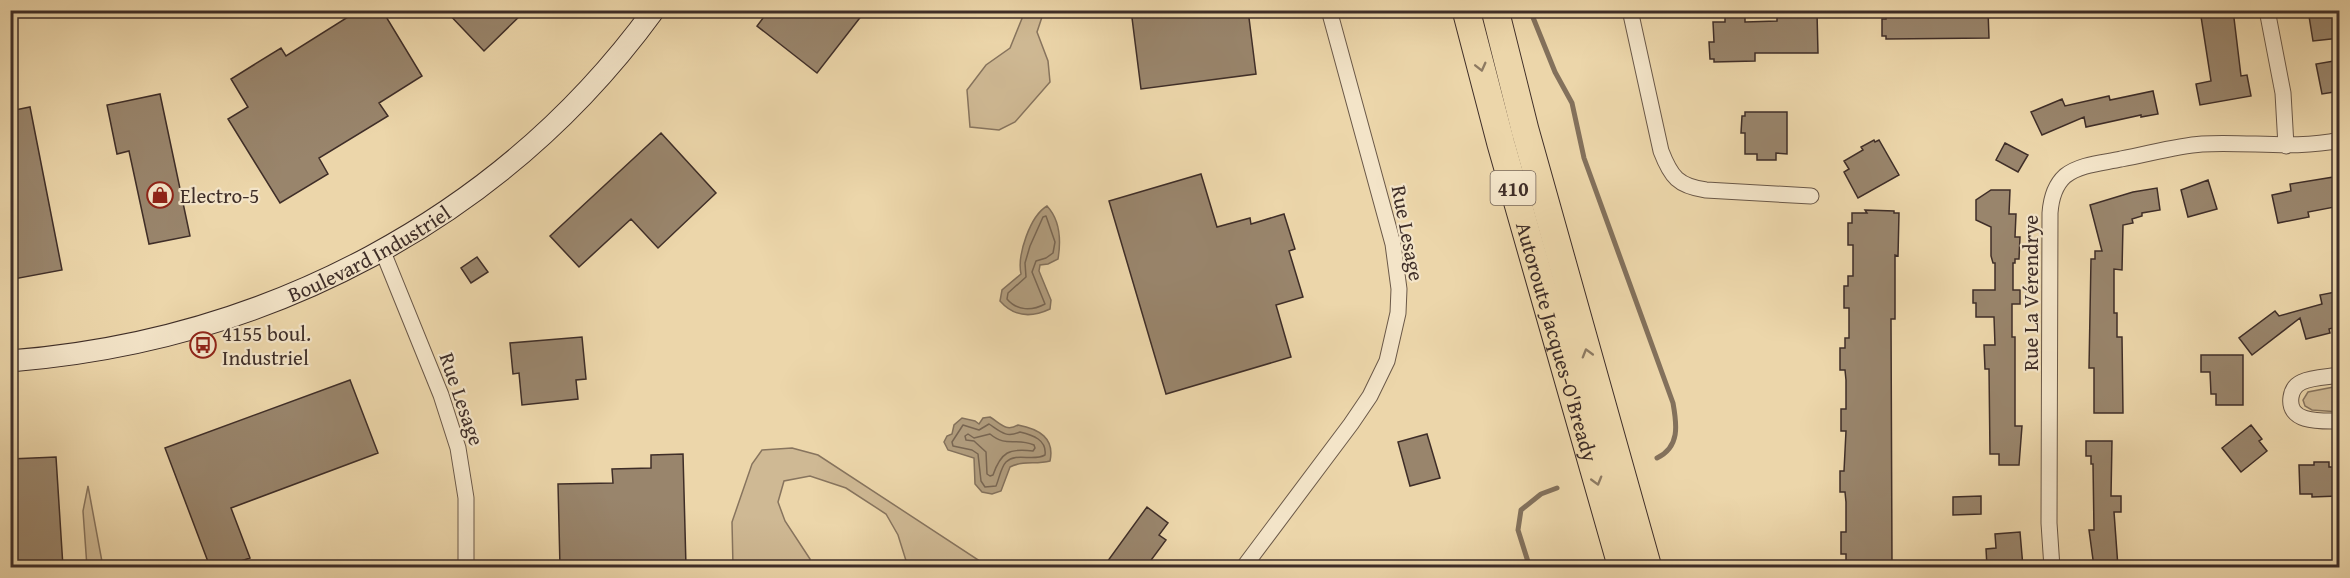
<svg xmlns="http://www.w3.org/2000/svg" width="2350" height="578" font-family="'Gentium Book Plus',serif">
<style>
.green{fill:#cfb994;stroke:#87745e;stroke-width:1.5}
.water{fill:#b19d7e;stroke:#83715c;stroke-width:1.5}
.lines{fill:none;stroke-linecap:round;stroke-linejoin:round}
.shore{stroke:#786653;stroke-width:1.5}
.stream{stroke:#83715c;stroke-width:5}
.building{fill:#99856c;stroke:#3f2e28;stroke-width:1.5}
.minor-casing{stroke:#6a5848;stroke-width:17}
.secondary-casing{stroke:#3f2e28;stroke-width:23}
.motorway-casing{stroke:#3f2e28;stroke-width:29}
.minor{stroke:#f3e4c8;stroke-width:15}
.secondary{stroke:#f3e4c8;stroke-width:21}
.motorway{stroke:#ecd6aa;stroke-width:27}
.oneway{stroke:#8d7a62}
.labels{text-anchor:middle;dominant-baseline:central;stroke-width:4.5;stroke-linejoin:round;paint-order:stroke}
.shield{fill:#f3e4c8;stroke:#756558;stroke-width:1.5}
.shield-label{font-size:20px;font-weight:bold;fill:#3f2e28}
.poi-label{font-size:21px;fill:#3f2e28;stroke:#f3e4c8;text-anchor:start}
.street-label{font-size:21px;fill:#3f2e28;stroke:#f3e4c8}
</style>
<rect width="100%" height="100%" fill="#ecd6aa"/>
<filter id="stains"><feTurbulence type="fractalNoise" baseFrequency=".00333" numOctaves="4"/><feColorMatrix values="0 0 0 0 .2 0 0 0 0 .09 0 0 0 0 .02 0 0 0 .5 -.17"/></filter>
<radialGradient id="worn" r=".72"><stop offset=".6" stop-color="#630" stop-opacity="0"/><stop offset="1" stop-color="#630" stop-opacity=".3"/></radialGradient>
<path class="green" d="M1025,11H1044L1037,32L1048,61L1050,82L1015,122L999,130L970,127L967,90L986,65L1010,48Z
M2339,386V412L2312,410L2305,406L2303,400L2308,392Z
M792,448L818,455L989,567H908L898,535L886,514L846,488L810,476L784,481L778,502L785,521L810,559L809,567H733L732,522L752,464L762,450Z
M88,486L103,567H87L83,511Z"/>
<path class="water" d="M1047,206C1060,220 1061,241 1058,259L1048,264L1040,265L1039,271L1051,300L1050,309C1031,318 1014,317 1000,301L1002,290L1021,274C1017,255 1030,216 1047,206Z
M990,417C1001,424 1006,432 1018,425C1039,429 1055,438 1050,461C1036,465 1022,460 1010,467L1001,491L992,494L982,492L975,484L974,458L948,450L944,442L947,436L952,434L954,425L962,418L975,421L979,424L983,418Z"/>
<g class="lines">
<path class="shore" d="M1046,216L1055,242L1053,253L1046,258L1036,261L1032,272L1045,304C1032,311 1017,311 1007,299L1008,293L1026,277L1025,263L1030,246L1043,217Z
M989,424C1001,432 1006,438 1020,432C1033,435 1047,440 1045,455C1033,462 1017,452 1006,462C1001,467 999,479 996,486L985,487L981,481L978,454L972,450L953,446L952,442L963,425L979,430Z
M968,434L974,438L990,434C1007,448 1015,437 1034,445L1035,448L1033,451C1009,448 1001,452 993,475L990,476L987,474L986,452L974,441L966,440L965,436Z"/>
<path class="stream" d="M1530,10L1555,72L1572,103L1584,158L1673,403C1677,425 1680,447 1657,458
M1530,568L1518,530L1521,510L1541,494L1557,488"/>
</g>
<path class="building" d="M359,10H382L422,76L379,103L388,116L319,158L328,174L280,203L228,119L248,107L231,79L281,48L286,56Z
M445,10H526L484,51Z
M769,10H827L834,16L839,10H866L817,73L757,26Z
M1131,10H1248L1256,74L1141,89Z
M1788,10L1817,13L1818,53H1755V61L1714,62V59H1710L1709,42H1714L1713,22H1725V16H1745V22L1777,21V13H1788Z
M1886,10H1988L1989,38L1886,39V36H1882V19H1886Z
M2200,10H2233L2241,76L2247,75L2251,96L2200,105L2196,84L2211,81Z
M2308,10H2340V38L2313,41Z
M2340,60V91L2322,94L2316,64Z
M2153,91L2158,114L2141,117V115L2086,127L2084,117L2042,135L2031,112L2062,99L2065,106L2109,96L2110,100Z
M160,94L190,236L149,244L129,151L117,154L107,105Z
M30,107L62,270L14,279L10,259V111Z
M1745,112H1787V154L1776,153V160H1757V154H1745V133H1741L1742,116H1745Z
M661,133L716,193L658,248L631,219L579,267L550,236Z
M1874,140L1875,142L1879,140L1899,175L1858,198L1844,172L1849,169L1844,161L1863,150L1861,147Z
M2005,143L2028,155L2018,172L1996,160Z
M1201,174L1217,227L1250,218L1251,224L1284,214L1295,249L1289,251L1303,297L1276,305L1291,357L1166,394L1109,201Z
M2340,176V206L2308,212L2309,217L2278,223L2272,195L2291,191L2290,184Z
M2208,180L2217,209L2188,217L2181,190Z
M2157,188L2160,210L2142,213V216L2132,219L2133,223L2123,225L2122,270L2114,269V313H2117V337H2122L2123,413H2094V368H2089L2091,259H2095V251H2102L2090,205L2133,192Z
M1991,190H2010L2009,214H2016L2015,237H2020L2019,259H2015V263H2013V290H2020V304H2012V337H2015V426H2022L2019,465H1999V454H1990L1989,369H1985L1984,345H1995L1994,317H1976V303H1973V290H1995V263H1993L1991,256V227L1976,220V200Z
M1865,210L1894,211V213H1899L1898,256L1895,255V319H1891L1892,564H1846V554H1841V532H1846V502L1845,492H1840V471H1844L1846,431H1841V409H1846V380L1845,370H1840V348H1845V338H1849V308H1844V286H1848V276H1853V245H1848V223H1852V213H1867Z
M477,257L488,272L471,283L461,268Z
M2335,292L2340,310V326L2329,329L2330,333L2306,339L2300,318L2252,355L2239,338L2275,311L2279,316L2322,304L2320,295Z
M582,337L586,379L576,380L578,399L522,405L519,373L513,374L510,343Z
M2201,355H2243V405H2216V394H2211L2210,372H2201Z
M350,380L378,453L231,508L250,558L223,567H210L165,448Z
M2251,425L2262,439L2259,441L2267,451L2241,472L2222,448Z
M1427,434L1440,478L1410,486L1398,442Z
M2086,441H2112L2111,496H2121V512H2114L2118,567H2094L2089,530H2094L2093,464H2091V456H2086Z
M683,454L686,567H560L558,484L613,483L612,469L651,468V455Z
M56,457L63,567H10V459Z
M2314,462H2329V467H2340L2338,496L2312,497V494H2300L2299,465H2314Z
M1981,496V514L1953,515V497Z
M1147,507L1168,523L1159,535L1166,540L1146,567H1114L1107,562Z
M2020,532L2023,567H1987L1986,549L1996,548L1995,534Z"/>
<g class="lines">
<g class="minor-casing">
<path id="minor" d="M1630,10L1661,151C1671,177 1678,186 1706,190L1811,196
M2267,10L2283,93L2286,146
M383,252L441,395L458,448L466,498V568
M2340,375C2328,377 2312,377 2302,382C2295,385 2292,390 2291,397C2287,424 2323,421 2340,421
M1243,568L1351,424L1370,396L1387,361L1398,313L1399,289L1393,244L1329,10
M2052,568L2049,523L2050,213C2051,199 2054,186 2065,176C2080,164 2103,163 2121,159C2149,154 2175,146 2202,144C2248,141 2294,150 2340,140"/>
</g>
<g class="secondary-casing">
<g id="secondary">
<path id="s1" d="M10,361C266,341 502,219 654,10"/>
</g>
</g>
<g class="motorway-casing">
<g id="motorway">
<path id="s2" d="M1466,10L1501,144L1622,568"/>
<path d="M1495,10L1525,130L1648,568"/>
</g>
</g>
<use href="#minor" class="minor"/>
<use href="#secondary" class="secondary"/>
<use href="#motorway" class="motorway"/>
</g>
<defs><path id="oneway-chevron" d="M-2-3.5L2.5 0L-2 3.5" fill="none" stroke-width="1.6" stroke-linecap="round" stroke-linejoin="round" transform="scale(1.5)"/></defs>
<g class="oneway">
<use href="#oneway-chevron" transform="translate(1481 67) rotate(76)"/>
<use href="#oneway-chevron" transform="translate(1587 353) rotate(-106)"/>
<use href="#oneway-chevron" transform="translate(1597 481) rotate(74)"/>
</g>
<defs>
<g id="shop-ring" transform="scale(1.35)"><circle r="9.5" fill="#f3e4c8" stroke="#8f2418" stroke-width="1.5"/><path d="M-5-2.5h2.3a2.7 3.5 0 0 1 5.4 0H5L5.5 6h-11ZM-1.5-2.5h3a1.5 2.3 0 0 0-3 0Z" fill="#8f2418"/></g>
<g id="bus-ring" transform="scale(1.35)"><circle r="9.5" fill="#f3e4c8" stroke="#8f2418" stroke-width="1.5"/><path d="M-5-6H5V4H4V6H2V4H-2V6H-4V4H-5ZM-3.5-4V0h7V-4ZM-3.5 1.2v1.5H-2V1.2ZM2 1.2v1.5H3.5V1.2Z" fill="#8f2418"/></g>
</defs>
<g fill-rule="evenodd">
<use href="#shop-ring" x="160" y="195"/>
<use href="#bus-ring" x="203" y="345"/>
</g>
<g class="labels">
<rect class="shield" x="1490.5" y="171" width="45" height="34" rx="4.5"/>
<g class="shield-label">
<text x="1513" y="188">410</text>
</g>
<g class="poi-label">
<text x="180" y="195">Electro-5</text>
<text x="222" y="333">4155 boul.<tspan x="222" dy="24">Industriel</tspan></text>
</g>
<g class="street-label">
<text transform="translate(1408 233) rotate(79)">Rue Lesage</text>
<text stroke="none"><textPath href="#s1" startOffset="378">Boulevard Industriel</textPath></text>
<text transform="translate(2030 293) rotate(-90)">Rue La Vérendrye</text>
<text stroke="none"><textPath href="#s2" startOffset="344">Autoroute Jacques-O'Bready</textPath></text>
<text transform="translate(462 399) rotate(71)">Rue Lesage</text>
</g>
</g>
<rect width="2350" height="578" fill="none" stroke="#ecd6aa" stroke-width="36"/>
<rect x="12" y="12" width="2326" height="554" fill="none" stroke="#3f2e28" stroke-width="3"/>
<rect x="18" y="18" width="2314" height="542" fill="none" stroke="#3f2e28" stroke-width="1.5"/>
<rect width="100%" height="100%" filter="url(#stains)"/>
<rect width="100%" height="100%" fill="url(#worn)"/>
</svg>
